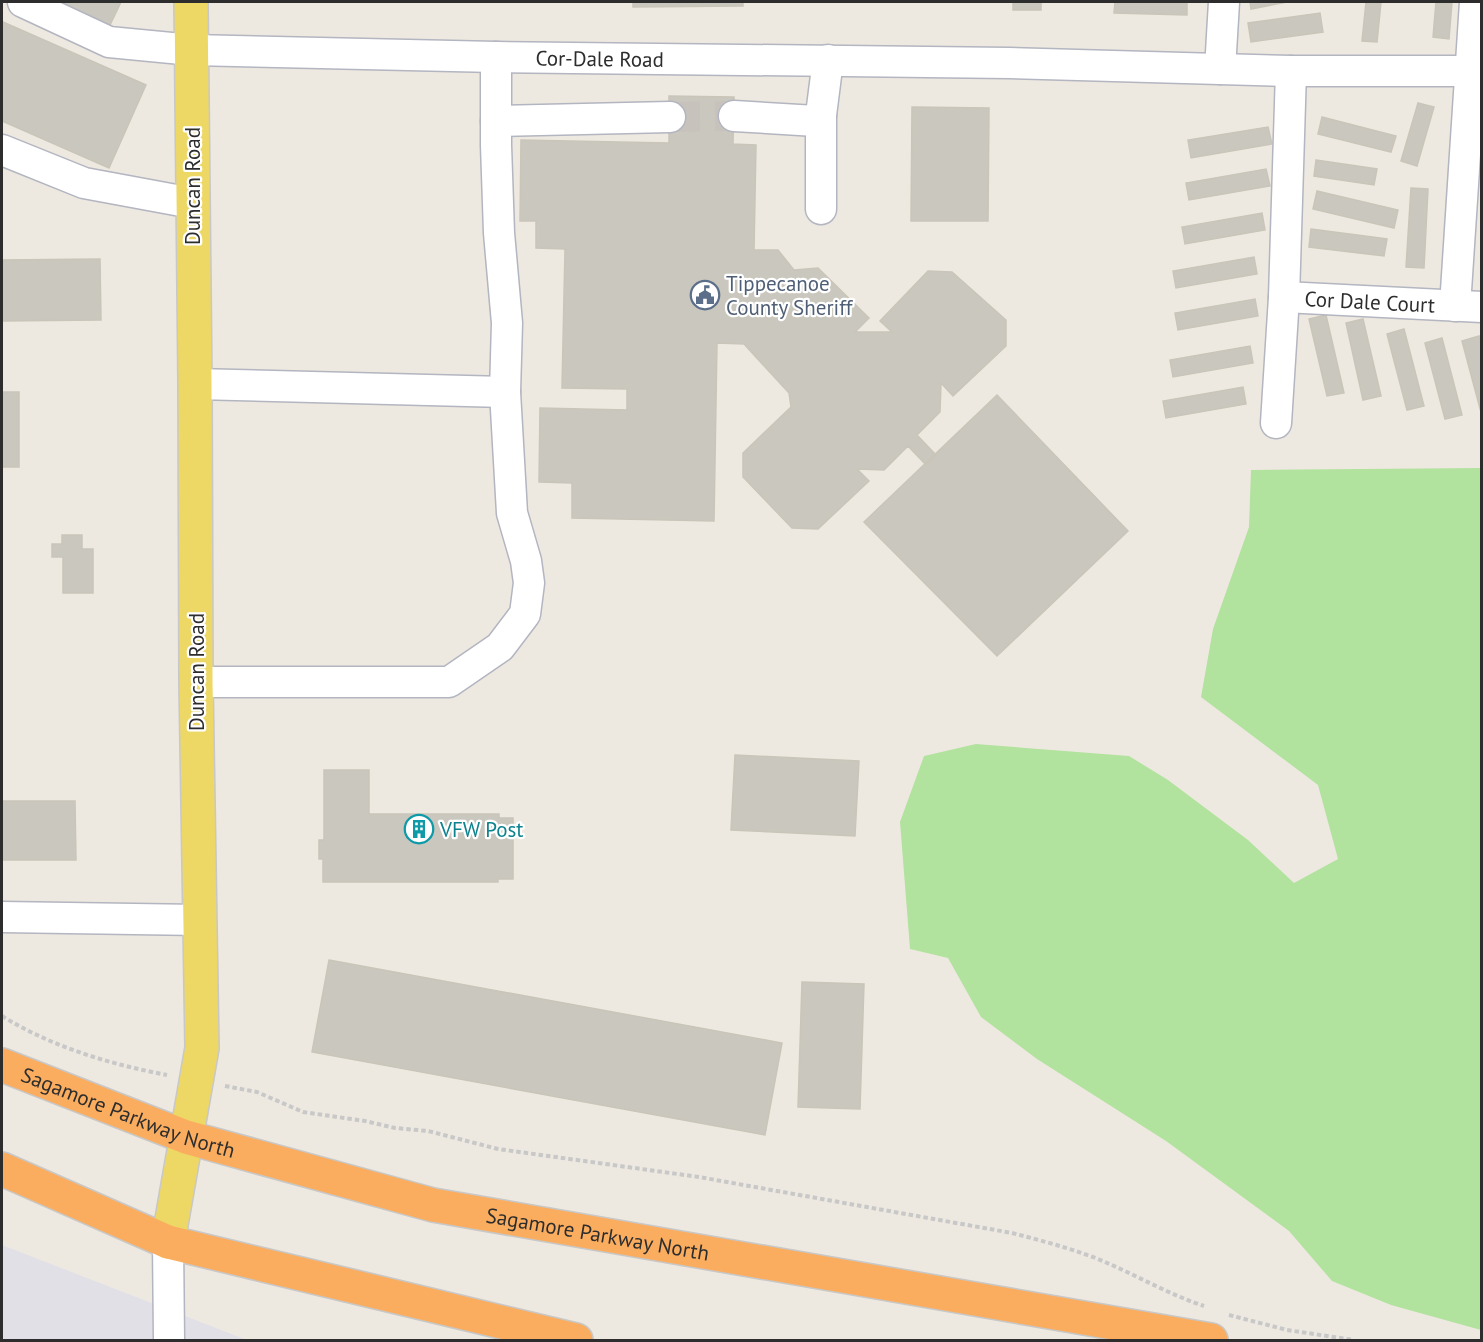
<svg xmlns="http://www.w3.org/2000/svg" width="1483" height="1342" font-family="'PT Sans',sans-serif">
<style>
.industrial{fill:#e2e0e7}
.green{fill:#b1e29e}
.building{fill:#cac7be;stroke:#c9c5b9;stroke-width:1.5}
.lines{fill:none;stroke-linecap:round;stroke-linejoin:round}
.minor-tunnel{stroke:#c7c3bc;stroke-width:30;stroke-dasharray:30 15;stroke-linecap:butt}
.minor-casing{stroke:#b3b5c0;stroke-width:33}
.major-casing{stroke:#c8c8c8;stroke-width:36}
.highway-casing{stroke:#c8c8c8;stroke-width:36}
.path{stroke:#c8c8c8;stroke-width:4;stroke-dasharray:4.5 3;stroke-linecap:butt}
.minor{stroke:#fff;stroke-width:30}
.major{stroke:#edd765;stroke-width:33}
.highway{stroke:#faad5f;stroke-width:33}
.labels{text-anchor:middle;dominant-baseline:central;stroke-width:4.5;stroke-linejoin:round;paint-order:stroke}
.street-label{font-size:21px;fill:#2d2d2d;stroke:#fff}
.service-label{font-size:21px;fill:#4e5e75;stroke:#fff;text-anchor:start}
.culture-label{font-size:21px;fill:#0d838f;stroke:#fff;text-anchor:start}
</style>
<rect width="100%" height="100%" fill="#eee9e0"/>
<path class="industrial" d="M2,1245L247,1340H2Z"/>
<path class="green" d="M1481,468H1482L1481,1330L1391,1305L1332,1281L1289,1231L1166,1141L1037,1059L981,1017L948,958L910,949L900,822L924,756L976,744L1129,756L1168,780L1248,840L1294,883L1338,859L1318,785L1201,697L1213,629L1249,527L1251,470Z"/>
<path class="building" d="M58,2H121L110,25Z
M633,2H743V6L633,7Z
M1013,2H1041V10H1013Z
M1115,2H1187V15L1114,13Z
M1250,2H1287L1251,9Z
M1366,2H1381L1377,42L1362,41Z
M1436,2H1452L1449,39L1433,37Z
M1320,13L1323,32L1251,42L1248,23Z
M3,22L146,85L109,168L2,121V26Z
M669,96L734,97L733,144L756,145L754,250H778L794,270L818,268L869,318L855,332H892L880,321L928,271L952,272L1006,320V346L953,396L941,383L940,412L917,435L936,455L926,465L908,446L884,470L857,469L869,481L818,529L792,528L743,477V453L791,407L789,393L744,344L717,343L714,521L572,518V483L539,482L540,408L627,410V389L562,388L565,249L536,248V221H520L521,140L669,143Z
M1418,103L1434,107L1417,166L1401,161Z
M912,107L989,108L988,221H911Z
M1322,117L1396,136L1391,152L1318,134Z
M1268,127L1272,144L1191,158L1188,140Z
M1316,160L1377,169L1374,185L1314,176Z
M1266,169L1270,186L1189,200L1186,183Z
M1411,188L1428,189L1424,268L1406,267Z
M1317,191L1398,210L1394,228L1313,209Z
M1262,213L1265,230L1185,244L1182,227Z
M1311,229L1387,239L1384,256L1309,247Z
M1254,257L1257,274L1176,288L1173,271Z
M100,259L101,320L2,321V260Z
M1255,299L1258,316L1178,330L1175,313Z
M1326,315L1344,393L1327,396L1309,319Z
M1363,319L1381,396L1363,400L1346,323Z
M1404,329L1424,406L1407,410L1387,334Z
M1479,336L1482,347V416L1462,341Z
M1442,338L1462,415L1445,419L1425,343Z
M1250,346L1253,363L1173,377L1170,360Z
M1243,387L1246,404L1166,418L1163,401Z
M2,392H19V467H2Z
M997,395L1128,531L997,656L864,522Z
M62,535H82V549H93V593H63V557H52V544H62Z
M735,755L859,761L855,836L731,830Z
M324,770H369V814H499V818H513V879H498V882H323V859H319V840H324Z
M2,801H75L76,860H2Z
M329,960L782,1043L765,1135L312,1052Z
M802,982L864,984L860,1109L798,1107Z"/>
<g class="lines">
<path class="minor-tunnel" d="M670,117L734,116"/>
<g class="minor-casing">
<g id="minor">
<path id="s1" d="M23,2L109,42L192,50L496,57L1009,63L1291,71H1482"/>
<path d="M1220,69L1224,2"/>
<path d="M821,115V209"/>
<path d="M734,116L816,121L821,115L828,60"/>
<path d="M496,121L670,117"/>
<path d="M2,150L84,183L192,203"/>
<path id="s2" d="M1284,297L1482,307"/>
<path d="M1455,306L1475,2"/>
<path d="M195,384L505,392"/>
<path d="M1276,423L1284,297L1291,71"/>
<path d="M196,682H449L500,647L525,614L529,583L526,561L512,513L505,392L507,323L499,233L496,145V57"/>
<path d="M2,917L200,920"/>
<path d="M168,1242L169,1340"/>
</g>
</g>
<g class="major-casing">
<path id="major" d="M168,1242L202,1048L196,682L195,384L191,2"/>
</g>
<g class="highway-casing">
<g id="highway">
<path id="s3" d="M2,1065L186,1137L433,1205L1211,1340"/>
<path d="M2,1169L168,1242L576,1340"/>
</g>
</g>
<path class="path" d="M2,1016C52,1047 109,1064 167,1075
M225,1086L257,1092L303,1112L365,1121L395,1128L428,1131L498,1149L699,1177L1012,1233C1039,1240 1066,1247 1093,1257C1131,1272 1165,1293 1204,1306
M1229,1315L1287,1330L1354,1340"/>
<use href="#minor" class="minor"/>
<use href="#major" class="major"/>
<use href="#highway" class="highway"/>
</g>
<defs>
<g id="civic-ring" transform="scale(1.5)"><circle r="9.5" fill="#fff" stroke="#5c6f8a" stroke-width="1.5"/><path d="M-.6-6.5H3V-4.5H.6V-3L4-1V1h2V6H-6V1h2V-1L-.6-3ZM-1.2 2.5V6h2.4V2.5Z" fill="#5c6f8a"/></g>
<g id="building-ring" transform="scale(1.5)"><circle r="9.5" fill="#fff" stroke="#0f9aa8" stroke-width="1.5"/><path d="M-4-6H4V6H1V3H-1V6H-4ZM-2.5-4.3h1.7v1.8h-1.7ZM.8-4.3h1.7v1.8H.8ZM-2.5-1h1.7V.8h-1.7ZM.8-1h1.7V.8H.8Z" fill="#0f9aa8"/></g>
</defs>
<g fill-rule="evenodd">
<use href="#civic-ring" x="705" y="295"/>
<use href="#building-ring" x="419" y="829"/>
</g>
<g class="labels">
<g class="street-label">
<text stroke="none"><textPath href="#s1" startOffset="586">Cor-Dale Road</textPath></text>
<text transform="translate(192 186) rotate(-90)">Duncan Road</text>
<text stroke="none"><textPath href="#s2" startOffset="86">Cor Dale Court</textPath></text>
<text transform="translate(196 672) rotate(-90)">Duncan Road</text>
<text stroke="none"><textPath href="#s3" startOffset="135">Sagamore Parkway North</textPath></text>
<text stroke="none"><textPath href="#s3" startOffset="621">Sagamore Parkway North</textPath></text>
</g>
<g class="service-label">
<text x="726" y="283">Tippecanoe<tspan x="726" dy="24">County Sheriff</tspan></text>
</g>
<g class="culture-label">
<text x="440" y="829">VFW Post</text>
</g>
</g>
<rect width="1483" height="1342" fill="none" stroke="#2d2d2d" stroke-width="6"/>
</svg>
